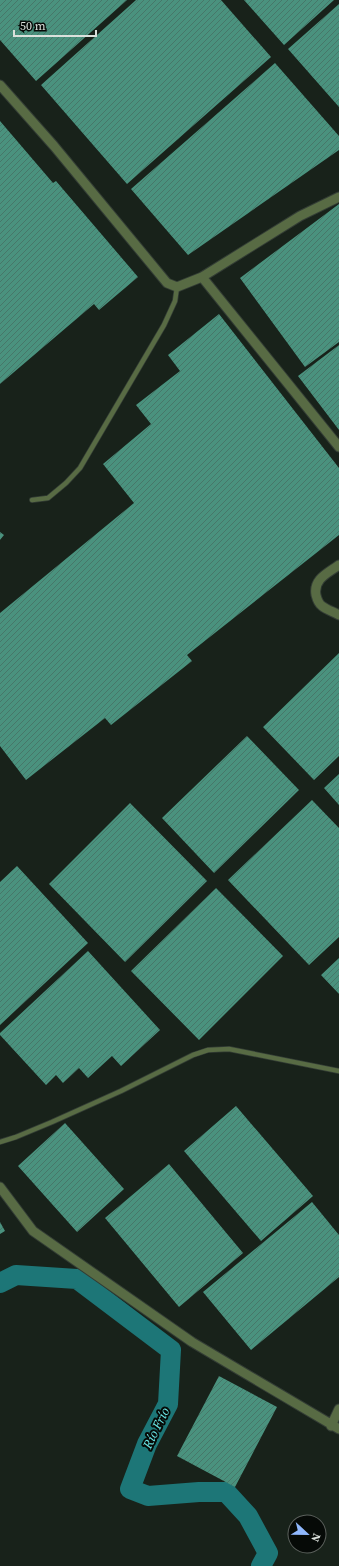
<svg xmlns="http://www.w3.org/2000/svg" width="339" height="1566" font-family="'Source Serif 4',serif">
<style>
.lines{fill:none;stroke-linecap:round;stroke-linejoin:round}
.river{stroke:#1d7677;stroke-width:20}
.building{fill:url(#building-hatch)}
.lane-casing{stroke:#333d35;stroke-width:6}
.street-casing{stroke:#333d35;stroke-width:11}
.lane{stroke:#586b44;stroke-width:4.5}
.street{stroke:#586b44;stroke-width:9}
.labels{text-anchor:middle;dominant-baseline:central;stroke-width:4;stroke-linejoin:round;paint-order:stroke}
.water-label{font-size:13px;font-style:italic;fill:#6ae5e5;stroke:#060a07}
</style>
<defs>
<pattern id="building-hatch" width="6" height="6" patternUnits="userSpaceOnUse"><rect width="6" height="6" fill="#4a927e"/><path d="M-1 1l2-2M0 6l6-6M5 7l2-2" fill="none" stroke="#477769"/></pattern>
</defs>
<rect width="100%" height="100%" fill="#18221a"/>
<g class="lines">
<path class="river" d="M0,1283L16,1275L77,1279L171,1350L168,1404L147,1444L130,1489L148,1496L199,1492H226L248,1516L268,1553L261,1566"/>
</g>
<path class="building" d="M0,0H127L36,81L0,40Z
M136,0H221L271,57L127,184L41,85Z
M244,0H334L284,45Z
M339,4V107L288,49Z
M275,63L339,136V150L188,255L131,189Z
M0,121L53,183L56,181L138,277L99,310L94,304L0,384Z
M339,204V342L305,367L240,278Z
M219,314L339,468V535L187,655L192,661L111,725L105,718L26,780L0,746V613L134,503L103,464L151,424L136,405L180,371L168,355Z
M339,345V430L298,376Z
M0,532L4,535L0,540Z
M339,653V756L314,780L263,727Z
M247,736L299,790L214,873L162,818Z
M339,774V805L324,788Z
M312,800L339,828V937L309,965L228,880Z
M130,803L207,881L125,962L49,884Z
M17,866L88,943L0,1025V882Z
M216,888L283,956L199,1040L131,971Z
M88,951L160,1030L121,1066L112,1056L88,1078L79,1068L63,1083L56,1075L46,1085L0,1035V1033Z
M339,958V994L321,975Z
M236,1106L313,1196L261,1241L184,1151Z
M65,1123L124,1189L77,1232L18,1166Z
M169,1164L243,1253L179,1307L105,1218Z
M312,1202L339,1235V1277L251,1350L203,1292Z
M0,1222L5,1231L0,1234Z
M219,1376L277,1407L235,1487L177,1456Z"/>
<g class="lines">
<g class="lane-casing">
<path id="lane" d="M32,500L48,498L66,483L80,468L164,325L175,301L177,287
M0,1142L16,1137L52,1122L121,1091L193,1055L208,1050L229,1049L339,1071"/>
</g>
<g class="street-casing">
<path id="street" d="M0,85L54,146L167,283L177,287L202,277L300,216L339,197
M202,277L339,447
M339,565C328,573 313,579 316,595C317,599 319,604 322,606C327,610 334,612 339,615
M0,1187L33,1231L192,1342L339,1429
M331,1426L339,1409"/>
</g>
<use href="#lane" class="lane"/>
<use href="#street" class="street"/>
</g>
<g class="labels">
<g class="water-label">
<text transform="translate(156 1428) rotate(-64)">Río Frío</text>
</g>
</g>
<g transform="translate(307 1534) rotate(112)"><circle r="19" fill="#060a07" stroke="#5b605c"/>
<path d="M0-3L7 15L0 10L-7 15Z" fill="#90b8fd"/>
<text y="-6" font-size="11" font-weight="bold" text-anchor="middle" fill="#dbe1dc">N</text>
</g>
<path d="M14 30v6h82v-6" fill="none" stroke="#dbe1dc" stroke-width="2"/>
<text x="20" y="30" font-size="12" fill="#dbe1dc" stroke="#060a07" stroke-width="3" paint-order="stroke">50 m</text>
</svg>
